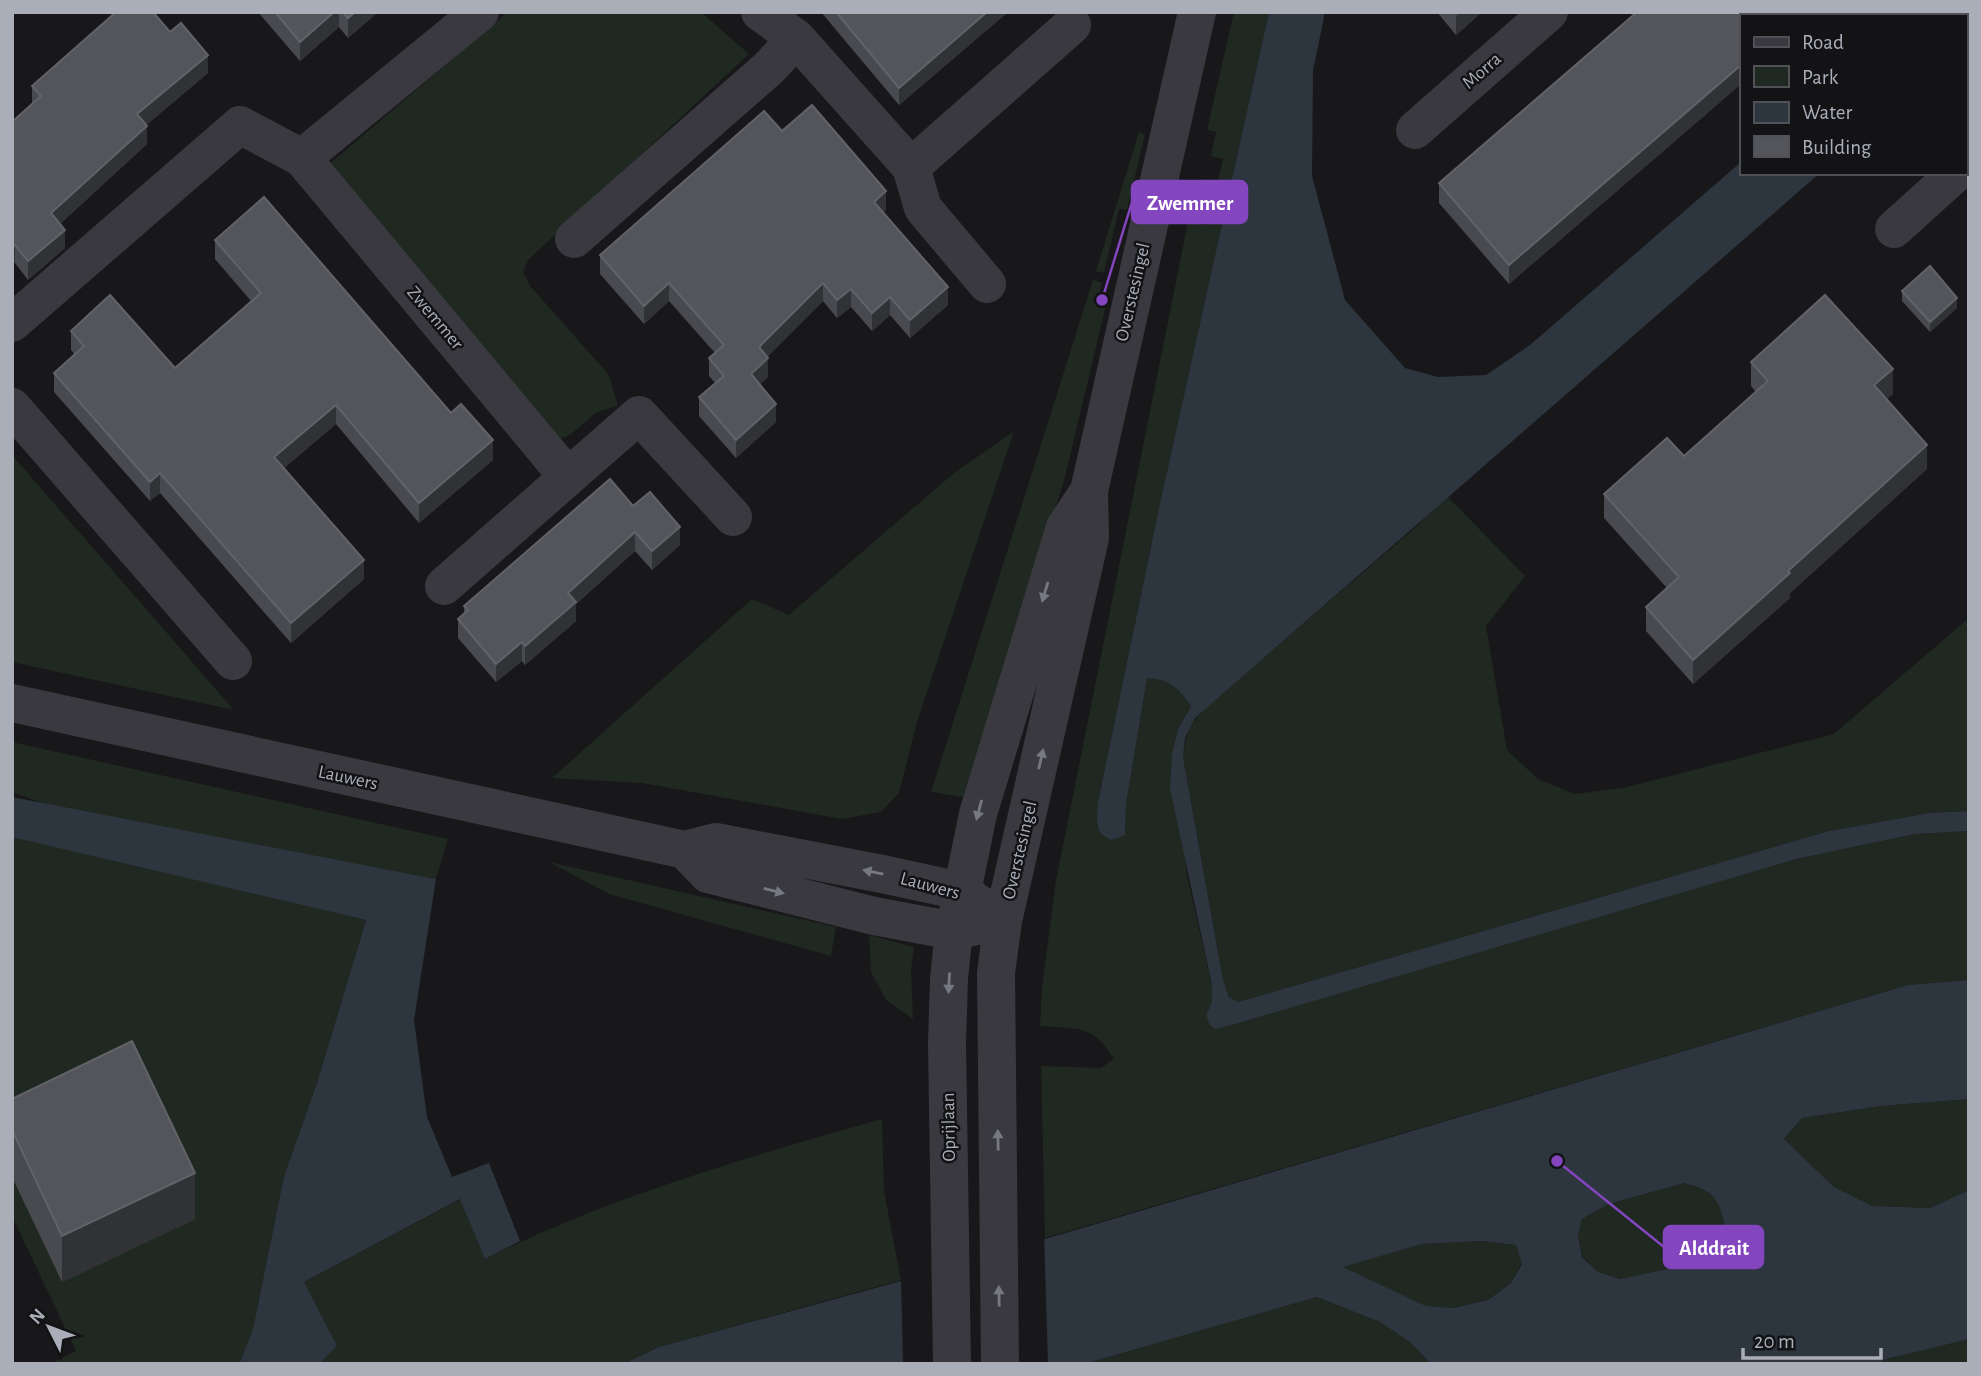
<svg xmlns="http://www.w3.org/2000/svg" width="1981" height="1376" font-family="'Alegreya Sans',sans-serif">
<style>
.green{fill:#1f2821}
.water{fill:#2d353e;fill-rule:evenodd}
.pier{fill:#18181a}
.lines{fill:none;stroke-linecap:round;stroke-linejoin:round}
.minor{stroke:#39393f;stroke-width:38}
.wall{fill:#494a4f}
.shaded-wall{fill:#313235}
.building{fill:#54555a;stroke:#616369;stroke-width:2}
.oneway{fill:#777982}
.labels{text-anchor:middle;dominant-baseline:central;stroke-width:5;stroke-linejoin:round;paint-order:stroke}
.street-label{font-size:19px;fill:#aaaeb9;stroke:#131315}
.leader{fill:none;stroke:#8446be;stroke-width:2.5}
.callout-dot{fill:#8446be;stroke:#131315;stroke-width:2.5}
.callout{fill:#8446be;stroke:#8446be;stroke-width:2.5}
.callout-label{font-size:21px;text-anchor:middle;font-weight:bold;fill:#fff}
</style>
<rect width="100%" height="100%" fill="#18181a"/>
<path class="green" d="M508,12H701L749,54L528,260L523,272L531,287L609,375L618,406L597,412L570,435L556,441L321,171Z
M1234,12H1269L1159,508L1098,802L1097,828L1125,835L1126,804L1147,677C1172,681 1177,686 1191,706L1178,729L1172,754L1187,876L1212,985V1002L1206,1015L1796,859L1915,834L1969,831V980L1908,985L1045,1238L1041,1066L1101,1068L1114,1059C1092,1023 1079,1030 1040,1026L1042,988L1056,880L1188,222L1208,225L1214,197L1202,195L1206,179L1218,181L1223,159L1211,156L1216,132L1207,130Z
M1139,132L1145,134L1127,210L1119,209L1104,273L1096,271Z
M1093,280L1102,283L1097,302L1106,305L1065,477L963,797L931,792Z
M1014,431L917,722L899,793L881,812L842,819L642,783L552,778L752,599L789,615L954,473Z
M12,455L234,710L12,662Z
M1444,493L1525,576L1486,626L1507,750L1538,779L1575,794L1623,788L1834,734L1969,618V811L1929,813L1829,831L1238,1002C1227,999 1226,990 1223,980L1183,757C1185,739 1189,725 1201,712L1418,525Z
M12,742L448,839L436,879L50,806L12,792Z
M12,836L366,920L317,1083L284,1176L253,1329L239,1364L52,1363L76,1351L12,1216Z
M549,862L836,927L831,956L609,894Z
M869,935L914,947L911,970L913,1019L886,1000L871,972Z
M1969,1099V1190L1930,1208L1872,1206L1834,1187L1784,1139L1802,1118L1881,1106Z
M882,1119L884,1191L901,1280L659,1347L623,1364H319L304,1282L461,1199L485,1259C611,1196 748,1157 882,1119Z
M1683,1183C1717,1192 1717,1196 1726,1229L1707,1254L1686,1265L1621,1279L1598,1272L1582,1256L1578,1236L1582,1219L1609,1204Z
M1481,1241L1516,1245L1522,1263L1511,1283L1488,1300L1453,1308L1426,1306L1342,1267L1422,1244Z
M1317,1297L1380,1322L1411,1343L1431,1364H1084Z
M1965,1339H1969V1364H1878L1886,1359Z"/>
<path class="water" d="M1269,12H1325L1313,71L1312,176L1345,300L1405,368L1438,377L1486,375L1530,345L1741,162V173H1820L1195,718L1185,738L1183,757L1223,980L1229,997L1238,1002L1829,831L1929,813L1969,811V831L1915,834L1796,859L1228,1026L1215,1029L1210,1025L1206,1015L1212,1002V985L1170,789L1172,754L1178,729L1191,706C1179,688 1169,679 1147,678L1126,804L1125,835L1112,840C1093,834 1097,819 1098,802L1159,508Z
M1915,12H1969V43L1965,46V16H1911Z
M12,797L436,879L414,1020L427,1117L452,1177L489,1163L520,1241L485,1259L460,1199L304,1282L337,1346L319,1364H239L253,1329L284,1176L317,1083L366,920L12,837Z
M1969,980V1099L1881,1106L1802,1118L1784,1139L1834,1187L1872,1206L1930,1208L1969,1190V1339L1886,1359L1878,1364H1431L1411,1343L1380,1322L1317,1297L1084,1364H623L659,1347L923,1275L1908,985ZM1684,1183C1717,1192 1717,1197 1726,1229L1707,1254L1686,1265L1620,1279L1598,1272L1582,1257L1578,1236L1582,1219L1609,1204ZM1481,1241L1516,1245L1522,1264L1511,1283L1488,1300L1453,1308L1426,1306L1343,1267L1422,1244Z"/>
<path class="pier" d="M1044,1234L1048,1364H903L901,1277Z"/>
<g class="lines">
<path class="minor" d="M760,12L796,38L911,167L923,208L987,284
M1415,130L1549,12
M302,158L568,477L444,586
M911,167L1072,25
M1894,229L1956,173
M574,239L770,67L796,38
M12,323L240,125L302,158L480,12
M12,407L233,661
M568,477L639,415L733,517
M12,703L685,850L716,842L882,874L961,891L1003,921
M685,850L708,874L874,916L954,931L977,926
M952,1364L947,1043L949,979L954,931L978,814L1065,527L1089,491
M1000,1364L996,973L1003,921L1090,538L1089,491L1197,12"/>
</g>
<path class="wall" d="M258,12H378L348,38L339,27L300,61Z
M821,12H1008L899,105Z
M1437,12H1482L1456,35Z
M1637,12H1824L1820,16H1741V84L1509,284L1439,203V183Z
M208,73L146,125L147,144L60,224L65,248L28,280L15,263L12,122L32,105V86Z
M782,131L886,210L883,212L948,305L910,338L890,315L872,331L851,307L837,318L823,301L767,357L768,377L760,384L776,422L736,458L699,416V397L715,383L709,376V358L715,353L669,301L644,324L600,274V255Z
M215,240L451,413L493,460L419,523L336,424L284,468L364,579L291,643L160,493L150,501L54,392V373L75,355L71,350V331L175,368L251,301L215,259Z
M1902,291L1957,308L1930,332L1902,301Z
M1751,362L1893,394L1886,399L1927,469L1790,593V598L1693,684L1646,631V607L1667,588L1604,518V494L1684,456L1756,392L1751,386Z
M633,506L680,545L652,570L635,551L576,604V621L525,665L522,661L496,682L458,638V619L464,613V606Z
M12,1099L195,1219L62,1282L12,1177Z"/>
<path class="shaded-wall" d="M334,12H339V27L300,61V42Z
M355,12H378L348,38V18Z
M987,12H1008L899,105V88Z
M1460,12H1482L1456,35V16Z
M1802,12H1824L1820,16H1798Z
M208,55V73L137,133V114Z
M1741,65V84L1509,284V265Z
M147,126V144L51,232V213Z
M886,191V210L874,220V202Z
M65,230V248L28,280V261Z
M15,245V263L12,265V247Z
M669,283V301L644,324V306Z
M823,283V301L759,365V347Z
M948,287V305L910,338V320Z
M851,289V307L837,318V300Z
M890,297V315L872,331V313Z
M1957,298V308L1930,332V322Z
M768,358V377L751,393V374Z
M1893,369V394L1874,410V385Z
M776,404V422L736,458V440Z
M336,405V424L274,476V457Z
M493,440V460L419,523V503Z
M1927,445V469L1790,593V598L1693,684V660L1788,571Z
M160,473V493L150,501V482Z
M680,527V545L652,570V551Z
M635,532V551L576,604V621L525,665V646L568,593Z
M364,560V579L291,643V623Z
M522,642V661L496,682V664Z
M195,1173V1219L62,1282V1236Z"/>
<path class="building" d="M116,12H153L170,32L181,23L208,55L137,114L147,126L51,213L65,230L28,261L15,245L12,247V122L41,96L32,86Z
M275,12H334L300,42Z
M343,12H355L348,18Z
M836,12H987L899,88Z
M1637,12H1802L1798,16H1741V65L1509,265L1439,183Z
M812,105L886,191L874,202L948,287L910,320L890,297L872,313L851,289L837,300L823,283L759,347L768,358L751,374L776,404L736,440L699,397L724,376L709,358L724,345L669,283L644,306L600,255L764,111L782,131Z
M264,197L451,413L461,404L493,440L419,503L336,405L274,457L364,560L291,623L160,473L150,482L54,373L84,346L71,331L110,295L175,368L261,293L215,240Z
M1930,266L1957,298L1930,322L1902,291Z
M1825,295L1893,369L1874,385L1927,445L1788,571L1790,573L1693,660L1646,607L1679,577L1604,494L1667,438L1684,456L1768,381L1751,362Z
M610,479L633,506L650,492L680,527L652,551L635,532L568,593L576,602L525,646L522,642L496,664L458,619L468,610L464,606Z
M132,1041L195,1173L62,1236L12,1130V1099Z"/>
<defs><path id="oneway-solid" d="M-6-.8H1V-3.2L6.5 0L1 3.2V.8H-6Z" transform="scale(1.75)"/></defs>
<g class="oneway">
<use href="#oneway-solid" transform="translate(1045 592) rotate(107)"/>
<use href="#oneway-solid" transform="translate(1041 759) rotate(-77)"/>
<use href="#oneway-solid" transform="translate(979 810) rotate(105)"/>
<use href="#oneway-solid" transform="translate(873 872) rotate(-169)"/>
<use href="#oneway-solid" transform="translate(774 891) rotate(14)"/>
<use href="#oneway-solid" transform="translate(949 983) rotate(93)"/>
<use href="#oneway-solid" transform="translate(998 1140) rotate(-91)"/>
<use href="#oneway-solid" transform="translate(999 1296) rotate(-91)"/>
</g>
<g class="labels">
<g class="street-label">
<text transform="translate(1482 71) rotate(-41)">Morra</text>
<text transform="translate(1133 292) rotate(-77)">Overstesingel</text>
<text transform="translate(435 318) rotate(50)">Zwemmer</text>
<text transform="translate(348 778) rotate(12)">Lauwers</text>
<text transform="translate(1020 850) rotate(-77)">Overstesingel</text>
<text transform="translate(930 886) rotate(15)">Lauwers</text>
<text transform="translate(949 1127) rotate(-91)">Oprijlaan</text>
</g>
</g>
<path class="leader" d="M1102 300L1132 202M1557 1161L1664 1247"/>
<g class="callout-dot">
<circle cx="1102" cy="300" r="7"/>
<circle cx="1557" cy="1161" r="7"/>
</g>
<g class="callout">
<rect x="1132" y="181" width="115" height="42" rx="7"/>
<rect x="1664" y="1226" width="99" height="42" rx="7"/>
</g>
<g class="callout-label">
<text x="1190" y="210">Zwemmer</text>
<text x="1714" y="1255">Alddrait</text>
</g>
<rect width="1981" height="1376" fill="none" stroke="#aaaeb9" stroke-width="28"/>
<rect x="1740" y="14" width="228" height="161" fill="#131315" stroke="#4f5157" stroke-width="2"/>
<rect x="1754" y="37" width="35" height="10" fill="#39393f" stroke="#4f5157" stroke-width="2"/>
<text x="1802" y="49" font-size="21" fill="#aaaeb9">Road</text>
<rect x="1754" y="66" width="35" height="21" fill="#1f2821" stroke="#4f5157" stroke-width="2"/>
<text x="1802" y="84" font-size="21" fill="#aaaeb9">Park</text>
<rect x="1754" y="102" width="35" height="21" fill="#2d353e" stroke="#4f5157" stroke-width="2"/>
<text x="1802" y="119" font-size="21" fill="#aaaeb9">Water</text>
<rect x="1754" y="136" width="35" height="21" fill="#54555a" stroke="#4f5157" stroke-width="2"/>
<text x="1802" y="154" font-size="21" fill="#aaaeb9">Building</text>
<g transform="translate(49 1327) rotate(312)" stroke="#131315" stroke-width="5" paint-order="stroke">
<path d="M0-5L12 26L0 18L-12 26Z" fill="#aaaeb9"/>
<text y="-10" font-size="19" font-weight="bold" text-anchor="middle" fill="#aaaeb9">N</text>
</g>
<path d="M1743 1348v10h138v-10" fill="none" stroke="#aaaeb9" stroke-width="3.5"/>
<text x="1754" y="1348" font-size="21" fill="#aaaeb9" stroke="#131315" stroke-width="5" paint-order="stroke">20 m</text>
</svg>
